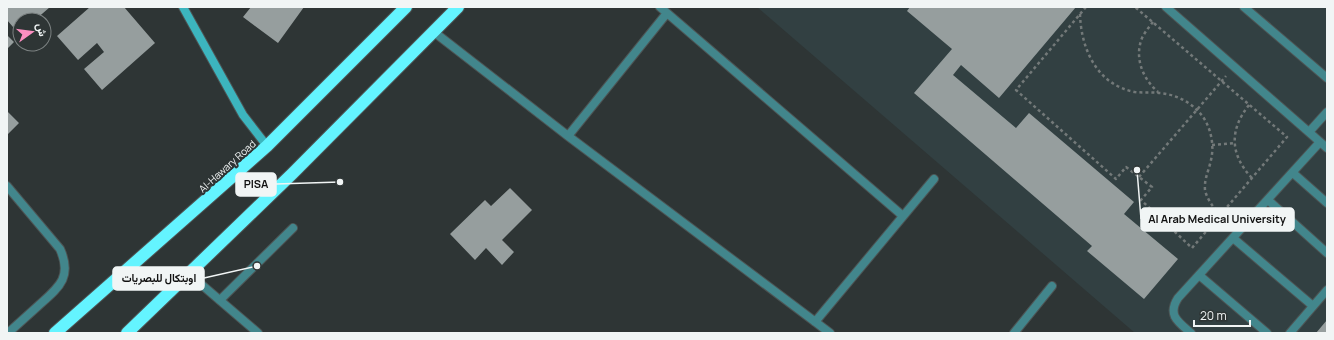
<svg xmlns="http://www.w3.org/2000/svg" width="1334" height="340" font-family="Manrope,Vazirmatn,sans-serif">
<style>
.built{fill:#324042}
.building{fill:#969e9e}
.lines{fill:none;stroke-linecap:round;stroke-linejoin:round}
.lane-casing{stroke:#4d5454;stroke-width:10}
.street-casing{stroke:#4d5454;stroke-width:10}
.secondary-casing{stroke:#4d5454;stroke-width:10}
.highway-casing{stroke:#4d5454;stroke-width:14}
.path{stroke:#737979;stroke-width:2.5;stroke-dasharray:3 3;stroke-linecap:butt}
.lane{stroke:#42868c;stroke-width:8}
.street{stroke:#42868c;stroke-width:8}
.secondary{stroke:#3cb5be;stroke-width:8}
.highway{stroke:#64f4ff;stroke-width:12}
.labels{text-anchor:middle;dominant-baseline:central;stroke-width:4;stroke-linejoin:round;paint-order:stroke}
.street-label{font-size:10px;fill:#f1f5f5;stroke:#2e3535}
.leader{fill:none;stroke:#f1f5f5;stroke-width:1.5}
.callout-dot{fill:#f1f5f5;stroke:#2e3535;stroke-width:1.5}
.callout{fill:#f1f5f5;stroke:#f1f5f5;stroke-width:1.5}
.callout-label{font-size:11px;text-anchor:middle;font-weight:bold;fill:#111}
</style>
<rect width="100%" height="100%" fill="#2e3535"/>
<path class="built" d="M757,7H1327V333H1135Z"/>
<path class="building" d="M7,7H50L35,20H20V33L19,34L7,20Z
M90,7H124L155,43L102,90L84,69L104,52L97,43L78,60L57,36Z
M251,7H304L278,43L243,17Z
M910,7H1076L999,98L961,65L953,75L1016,128L1029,113L1134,202L1124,214L1178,259L1144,299L1087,251L1092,246L914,93L952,49L907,11Z
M7,35L14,42L7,49Z
M7,111L19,123L7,135Z
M510,188L532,210L502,240L514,252L502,265L486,248L475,260L450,234L485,200L491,206Z
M1327,320V333H1316Z"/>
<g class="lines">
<g class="lane-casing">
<path id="lane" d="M1166,7L1327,148
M1244,7L1327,78
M1309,132L1327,112
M1293,173L1327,203
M1268,200L1327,253
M1233,238L1313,306
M1199,275L1267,333
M220,300L293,228
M1191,333C1178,322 1167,315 1178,298L1320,142
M1290,333L1327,290"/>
</g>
<g class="street-casing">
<path id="street" d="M660,7L903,216
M434,32L568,136L830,333
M568,136L667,13
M7,186L60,249C73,278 58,288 38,306C28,315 18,324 8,333
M188,273L258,333
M815,322L934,179
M1014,333L1052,286"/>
</g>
<g class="secondary-casing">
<path id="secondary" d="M183,7L243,115L267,146"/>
</g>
<g class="highway-casing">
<path id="highway" d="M55,333L267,146L406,7
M127,333L292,174L458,7"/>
</g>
<path class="path" d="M1086,7L1016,90L1116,179L1126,167L1152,187L1141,200L1192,248L1287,137L1135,7
M1080,14C1081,49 1097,85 1135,92C1143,93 1151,92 1159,93C1173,94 1187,100 1197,110C1210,122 1215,143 1211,160C1209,170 1204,179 1205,190C1207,200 1214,207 1220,216
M1153,22C1149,27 1145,32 1142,38C1134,58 1143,79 1158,92
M1249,105C1229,130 1230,155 1252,178
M1212,145L1235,143
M1139,177L1226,76"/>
<use href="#lane" class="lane"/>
<use href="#street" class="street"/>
<use href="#secondary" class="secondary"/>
<use href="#highway" class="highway"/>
</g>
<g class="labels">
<g class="street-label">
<text transform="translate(227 166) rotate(-42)">Al-Hawary Road</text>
</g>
</g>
<path class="leader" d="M340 182L276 184M1137 170L1141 219M257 266L204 278"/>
<g class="callout-dot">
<circle cx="340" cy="182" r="4"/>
<circle cx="1137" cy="170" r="4"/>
<circle cx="257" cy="266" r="4"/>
</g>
<g class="callout">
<rect x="236" y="173" width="40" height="23" rx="4"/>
<rect x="1141" y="208" width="153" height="23" rx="4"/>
<rect x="113" y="267" width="91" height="23" rx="4"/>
</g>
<g class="callout-label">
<text x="256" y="188">PISA</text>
<text x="1217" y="223">Al Arab Medical University</text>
<text x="159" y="282">اوبتكال للبصريات</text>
</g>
<rect width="1334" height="340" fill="none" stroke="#f1f5f5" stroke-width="16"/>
<g transform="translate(32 32) rotate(76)"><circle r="19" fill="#2e3535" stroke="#7c8282"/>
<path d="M0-3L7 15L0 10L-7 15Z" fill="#fc8fc1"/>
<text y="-6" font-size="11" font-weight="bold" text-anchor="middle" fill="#f1f5f5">ش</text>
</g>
<path d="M1194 320v6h56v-6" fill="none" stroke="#f1f5f5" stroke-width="2"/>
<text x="1200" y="320" font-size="12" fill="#f1f5f5" stroke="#2e3535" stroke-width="3" paint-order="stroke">20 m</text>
</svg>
